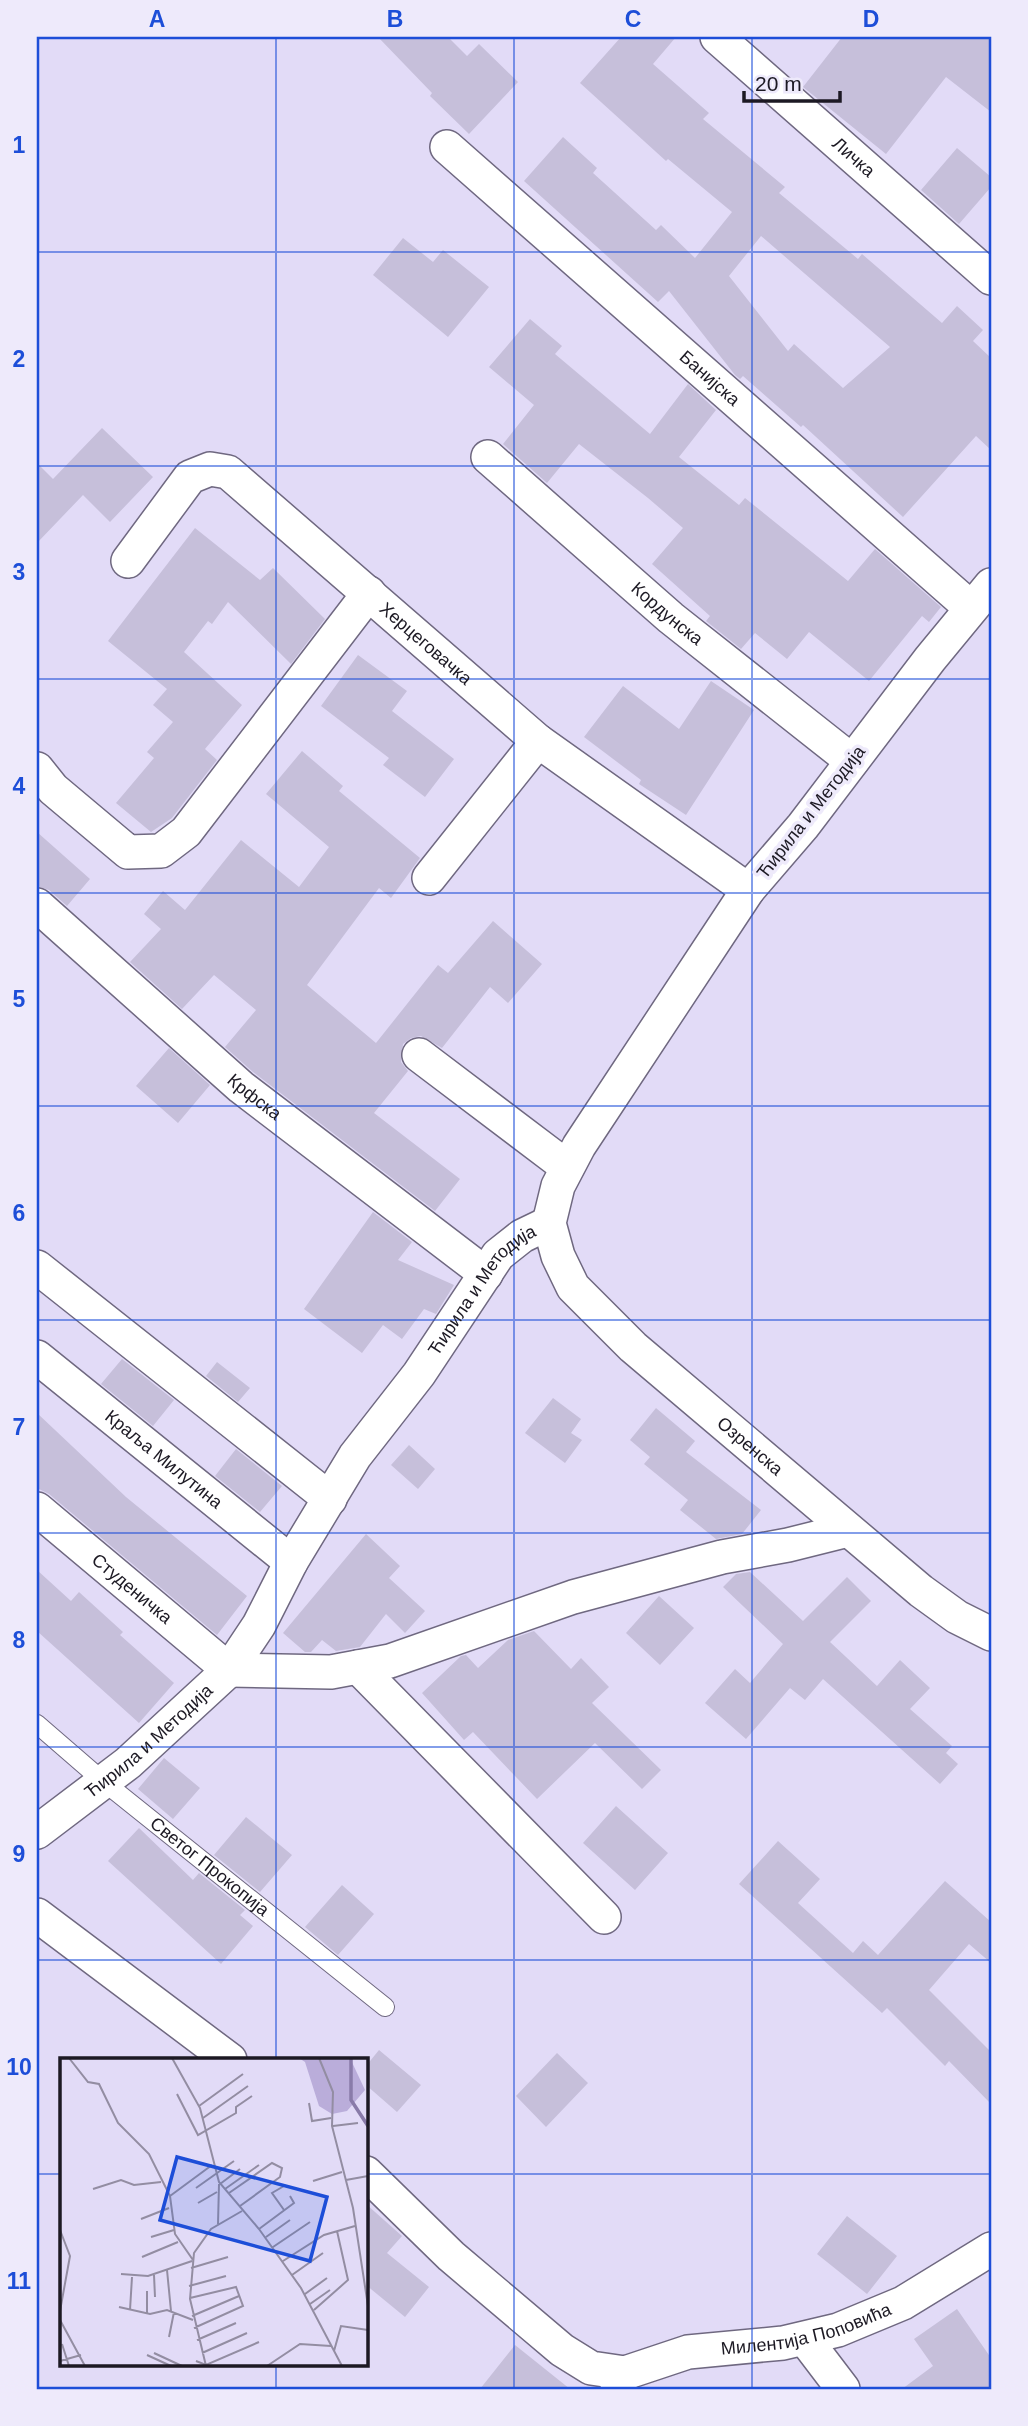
<svg xmlns="http://www.w3.org/2000/svg" width="1028" height="2426" font-family="Helvetica,sans-serif">
<style>
.building{fill:#c6bfda;fill-rule:evenodd}
.lines{fill:none;stroke-linecap:round;stroke-linejoin:round}
.lane-casing{stroke:#6f6880;stroke-width:20}
.street-casing{stroke:#6f6880;stroke-width:36}
.lane{stroke:#fff;stroke-width:18}
.street{stroke:#fff;stroke-width:33}
.grid{fill:none;stroke:#1d4ed8;stroke-width:2;stroke-opacity:0.55}
.labels{text-anchor:middle;dominant-baseline:central;stroke-width:7;stroke-linejoin:round;paint-order:stroke}
.street-label{font-size:18px;fill:#1c1923;stroke:#eeeafb}
.inset-river{fill:none;stroke:#897ba9;stroke-width:3.5}
.inset-road{fill:none;stroke:#938da2;stroke-width:2}
.view{fill:#1d4ed8;fill-opacity:0.15;stroke:#1d4ed8;stroke-width:3.5}
.inset-edge{fill:none;stroke:#1c1923;stroke-width:3.5}
.neatline{fill:none;stroke:#1d4ed8;stroke-width:2.5}
.grid-label{font-size:23px;text-anchor:middle;font-weight:bold;fill:#1d4ed8}
</style>
<rect width="100%" height="100%" fill="#e2dbf7"/>
<path class="building" d="M378,37H448L467,56L479,44L518,82L469,134L430,96L432,93Z
M621,37H676L653,64L709,113L703,119L785,187L779,193L858,259L862,254L942,323L957,306L983,330L973,341L991,358V450L976,436L903,517L803,425L801,427L743,376L740,379L735,375L669,291L658,302L524,181L563,137L597,168L593,173L656,230L661,225L695,258L732,212L668,159L666,161L580,83ZM761,236L890,347L843,388L794,344L788,351L729,276Z
M842,37H991V112L946,77L886,154L803,87Z
M957,148L991,177V187L959,224L921,190Z
M403,238L433,262L443,250L489,287L448,337L373,275Z
M530,319L562,346L555,354L650,434L688,384L716,410L679,457L739,505L745,498L848,581L875,549L941,607L929,622L922,616L869,681L809,632L787,659L755,633L741,649L706,621L710,616L652,564L683,528L648,498L579,444L547,483L503,444L534,405L489,367Z
M102,428L153,477L110,522L83,495L37,543V463L53,479Z
M195,528L260,580L273,568L325,619L291,664L228,602L212,624L208,621L184,652L242,705L205,749L217,760L172,818L151,832L116,803L154,758L147,752L173,722L153,705L167,689L108,641Z
M358,655L407,691L392,711L454,759L425,797L383,765L389,758L321,706Z
M711,681L754,710L686,815L639,784L641,780L584,737L623,686L679,729Z
M302,751L343,786L339,791L420,858L391,898L379,888L307,985L376,1043L438,965L448,973L493,921L542,964L508,1003L490,987L442,1048L421,1036L411,1038L403,1044L401,1062L408,1071L374,1113L460,1179L435,1211L253,1072L225,1047L256,1010L214,975L182,1009L130,962L161,929L144,914L163,891L185,910L241,840L299,887L329,847L266,794Z
M37,832L90,879L67,906L49,890L37,886Z
M169,1048L210,1085L178,1123L136,1086Z
M373,1212L412,1242L398,1260L454,1285L436,1314L424,1309L402,1339L383,1325L362,1353L304,1309Z
M122,1359L174,1400L153,1426L101,1384Z
M217,1362L250,1388L238,1402L206,1376Z
M553,1398L581,1419L571,1433L582,1440L565,1463L525,1433Z
M656,1408L695,1441L686,1452L761,1510L742,1534L716,1539L680,1510L688,1500L644,1464L650,1457L630,1440Z
M37,1413L126,1497L247,1596L217,1635L49,1494L37,1488Z
M409,1445L435,1469L418,1489L391,1465Z
M236,1449L282,1486L260,1512L215,1476Z
M366,1534L400,1566L389,1578L425,1611L405,1633L386,1614L360,1647L336,1651L322,1640L311,1652H305L283,1633Z
M37,1570L71,1601L79,1592L123,1632L120,1635L174,1683L139,1723L37,1631Z
M750,1572L803,1621L847,1577L871,1601L830,1642L877,1686L900,1660L930,1688L910,1709L952,1746L946,1753L958,1764L940,1784L823,1679L805,1700L790,1688L746,1739L705,1703L735,1669L750,1683L783,1644L723,1587L736,1574Z
M659,1596L694,1628L660,1665L626,1633Z
M534,1631L571,1669L581,1658L609,1687L592,1703L661,1770L642,1789L595,1743L537,1799L473,1732L464,1740L422,1693L461,1656L466,1655L478,1668L508,1640Z
M164,1758L200,1788L173,1819L138,1789Z
M616,1806L668,1853L635,1890L583,1843Z
M246,1817L292,1855L260,1892L214,1855Z
M139,1828L193,1880L199,1873L245,1910L240,1915L253,1926L221,1964L108,1861Z
M778,1841L820,1879L798,1903L853,1953L863,1941L878,1955L945,1881L991,1922V1963L969,1944L929,1990L991,2052V2104L949,2061L945,2066L887,2008L882,2013L739,1884Z
M342,1885L374,1914L338,1955L305,1927Z
M379,2050L421,2085L397,2112L366,2085V2066Z
M557,2053L588,2083L546,2127L516,2096Z
M366,2204L402,2236L387,2253L429,2287L405,2317L366,2285Z
M847,2216L897,2256L867,2294L817,2254Z
M957,2309L991,2358V2389H902L933,2366L914,2339Z
M515,2345L570,2389H480Z"/>
<g class="lines">
<g class="lane-casing">
<g id="lane">
<path id="s1" d="M37,1724L104,1782L385,2007"/>
</g>
</g>
<g class="street-casing">
<g id="street">
<path id="s2" d="M717,37L991,278"/>
<path id="s3" d="M447,147L971,608"/>
<path id="s4" d="M488,457L671,618L852,761"/>
<path id="s5" d="M128,561L190,477L210,469L228,472L538,741L748,890"/>
<path id="s6" d="M991,585L930,659L803,826L748,890L579,1146L558,1186L549,1223L558,1256L573,1287L633,1347L921,1591L957,1617L991,1634"/>
<path d="M37,769L53,789L128,852L161,851L186,832L369,593"/>
<path d="M429,878L538,741"/>
<path id="s7" d="M37,905L241,1087L486,1274"/>
<path d="M419,1055L567,1167"/>
<path d="M37,1267L330,1499"/>
<path id="s8" d="M37,1357L291,1562"/>
<path id="s9" d="M37,1509L229,1670"/>
<path d="M358,1667L604,1917"/>
<path d="M229,1670L331,1672L390,1661L573,1597L722,1557L788,1545L848,1530"/>
<path id="s10" d="M37,1832L128,1763L229,1670L259,1625L291,1562L355,1456L419,1374L498,1255L522,1236L549,1223"/>
<path d="M37,1915L230,2060"/>
<path d="M366,2173L451,2256L562,2350L591,2368L625,2373"/>
<path d="M805,2339L843,2389"/>
<path id="s11" d="M617,2389L625,2373L688,2352L783,2343L838,2330L903,2303L991,2249"/>
</g>
</g>
<use href="#lane" class="lane"/>
<use href="#street" class="street"/>
</g>
<path class="grid" d="M276,37V2060M514,37V2389M752,37V2389M37,252H991M37,466H991M37,679H991M37,893H991M37,1106H991M37,1320H991M37,1533H991M37,1747H991M37,1960H991M37,2174H61M366,2174H991M276,2365V2389"/>
<g class="labels">
<g class="street-label">
<text stroke="none"><textPath href="#s2" startOffset="182">Личка</textPath></text>
<text stroke="none"><textPath href="#s3" startOffset="350">Банијска</textPath></text>
<text stroke="none"><textPath href="#s4" startOffset="238">Кордунска</textPath></text>
<text stroke="none"><textPath href="#s5" startOffset="406">Херцеговачка</textPath></text>
<text transform="translate(811 812) rotate(-52)">Ћирила и Методија</text>
<text stroke="none"><textPath href="#s7" startOffset="290">Крфска</textPath></text>
<text stroke="none"><textPath href="#s10" startOffset="710">Ћирила и Методија</textPath></text>
<text stroke="none"><textPath href="#s6" startOffset="1087">Озренска</textPath></text>
<text stroke="none"><textPath href="#s8" startOffset="163">Краља Милутина</textPath></text>
<text stroke="none"><textPath href="#s9" startOffset="124">Студеничка</textPath></text>
<text stroke="none"><textPath href="#s10" startOffset="144">Ћирила и Методија</textPath></text>
<text stroke="none"><textPath href="#s1" startOffset="224">Светог Прокопија</textPath></text>
<text stroke="none"><textPath href="#s11" startOffset="205">Милентија Поповића</textPath></text>
</g>
</g>
<g transform="translate(60 2058)">
<rect width="308" height="308" fill="#e2dbf7"/>
<path d="M239,0H290L305,32L287,53L272,56L259,48L245,4Z" fill="#baadda"/>
<path class="inset-river" d="M291,0V42L308,68"/>
<path class="inset-road" d="M9,0L28,24L39,26L58,65L89,96L110,138L115,176L133,202M112,0L140,50L159,124L199,171L241,230L282,308M259,0L273,34L272,68L293,150L308,248M117,36L138,77L176,55V49L192,38M249,45L252,63L271,60M139,48L183,16M143,60L188,28M273,68L298,65M286,122L308,118M253,123L282,114M160,126L180,111M224,128L212,135L224,152M136,130L174,103M33,131L61,122L74,127L101,124M165,131L199,107M169,135L212,105L222,110L220,119L180,148M110,138L152,107M138,145L157,134M81,161L109,150M158,166L159,126M199,171L234,145L230,138M0,172L10,198L0,253M91,179L114,172M206,179L230,162M213,189L250,164M82,199L118,184M223,203L264,177L295,168M131,210L168,199M107,212L111,253M61,216L88,218L132,203M94,217L95,239M232,217L263,195M129,228L166,218M245,236L267,220M130,240L176,229L183,248L134,270M250,246L270,232M59,249L90,256L107,252L133,262M70,252L72,219M254,252L288,222L277,173M87,255V233M132,258L179,238M0,262L25,308M109,279L114,254M137,282L176,265M2,286L9,308M274,293L281,268L308,272M94,295L122,308M142,295L187,275M87,297L111,308M0,303L21,297M136,303L146,307L199,284M146,308L130,241L134,195L151,171L182,153M207,308L240,286L271,288"/>
<path class="view" d="M117,99L267,139L250,203L100,162Z"/>
<rect width="308" height="308" class="inset-edge"/>
</g>
<rect width="1028" height="2426" fill="none" stroke="#eeeafb" stroke-width="77"/>
<path d="M744 91v10h96v-10" fill="none" stroke="#1c1923" stroke-width="3.5"/>
<text x="755" y="91" font-size="21" fill="#1c1923" stroke="#eeeafb" stroke-width="5" paint-order="stroke">20 m</text>
<rect x="38" y="38" width="952" height="2350" class="neatline"/>
<g class="grid-label">
<text x="157" y="27">A</text>
<text x="395" y="27">B</text>
<text x="633" y="27">C</text>
<text x="871" y="27">D</text>
<text x="19" y="153">1</text>
<text x="19" y="367">2</text>
<text x="19" y="580">3</text>
<text x="19" y="794">4</text>
<text x="19" y="1007">5</text>
<text x="19" y="1221">6</text>
<text x="19" y="1435">7</text>
<text x="19" y="1648">8</text>
<text x="19" y="1862">9</text>
<text x="19" y="2075">10</text>
<text x="19" y="2289">11</text>
</g>
</svg>
